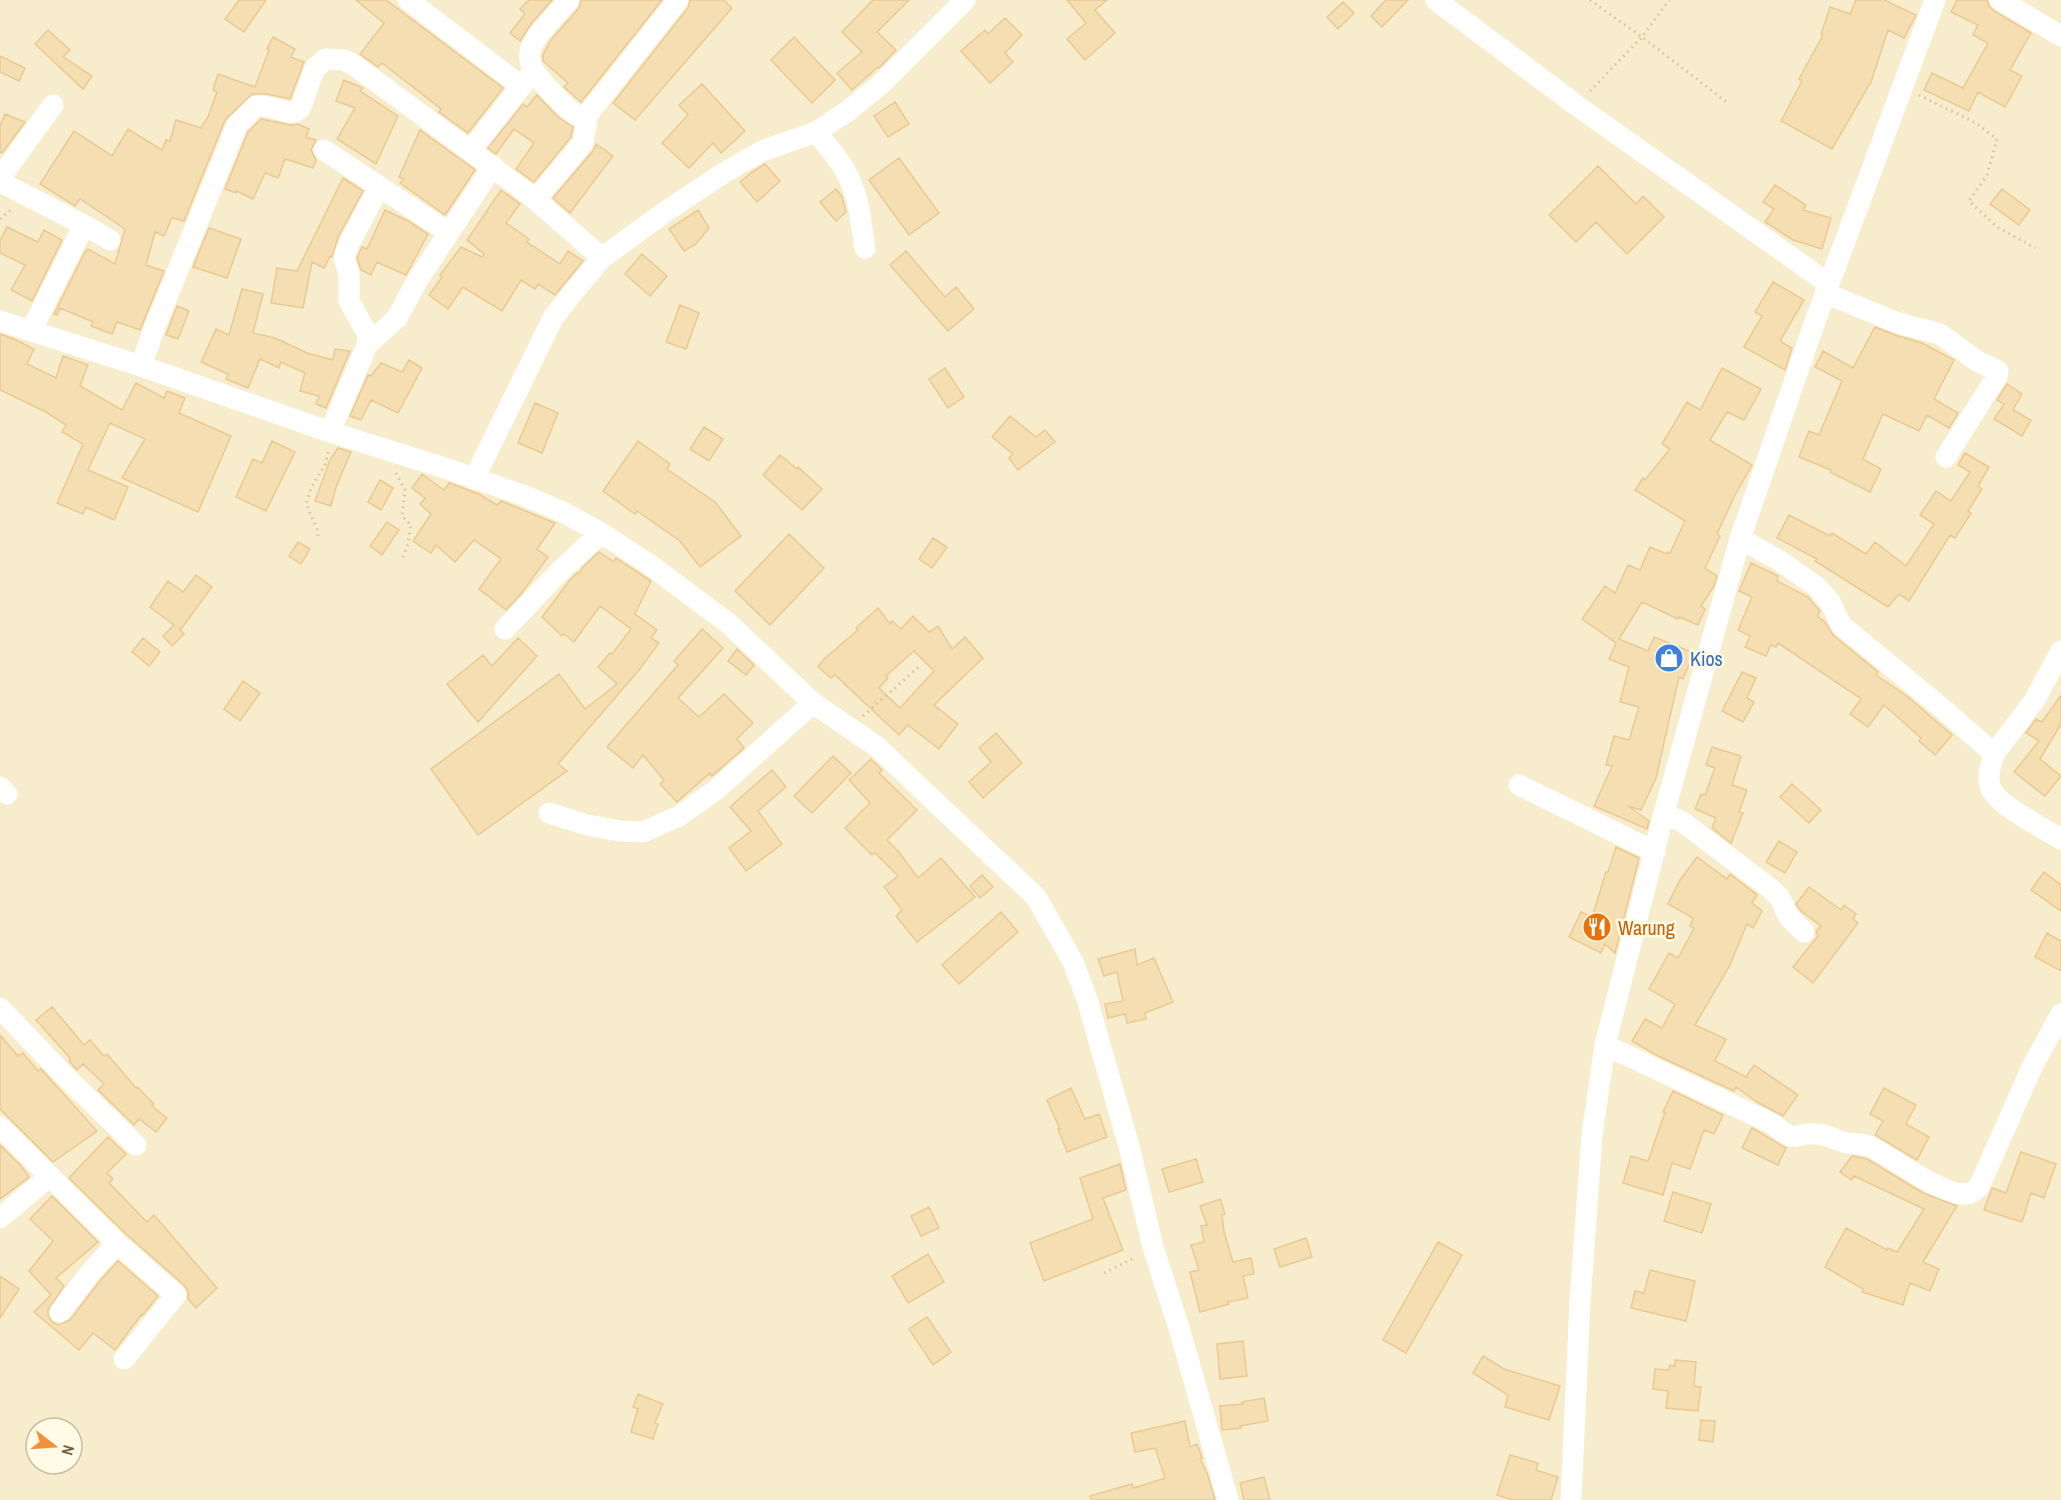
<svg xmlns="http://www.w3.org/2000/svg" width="2061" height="1500" font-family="'Archivo Narrow',sans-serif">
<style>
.residential{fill:#f7edcc;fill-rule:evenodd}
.building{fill:#f6deb3;stroke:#eac992;stroke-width:1.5;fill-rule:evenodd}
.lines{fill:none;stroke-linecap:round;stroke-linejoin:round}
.path{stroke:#dbc297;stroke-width:3;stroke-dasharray:1.5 4.5;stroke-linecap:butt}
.minor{stroke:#fff;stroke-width:21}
.labels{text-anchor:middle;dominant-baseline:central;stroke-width:5;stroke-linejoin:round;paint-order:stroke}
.shop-label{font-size:20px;fill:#366cbe;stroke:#fffbe6;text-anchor:start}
.food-label{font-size:20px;fill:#c56008;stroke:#fffbe6;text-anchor:start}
</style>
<rect width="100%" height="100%" fill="#fefade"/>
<path class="residential" d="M0,0H2061V1500H0ZM36,1428H72V1464H36Z"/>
<path class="building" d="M239,0H266L244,32L225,19Z
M356,0H386L503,88L468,133L439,112L441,109L382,63L378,67L360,54L384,23Z
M529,0H552L531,24L520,41L510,33L525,14L520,9Z
M581,0H662L581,102L564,87L568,83L543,61V55L551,40L579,8Z
M690,0H724L732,8L635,120L613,103L688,8Z
M873,0H909L877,32L896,50L879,68L878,67L852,90L837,73L862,52L842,32Z
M1067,0H1107L1095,10L1115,33L1085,60L1067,39L1086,23Z
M1386,0H1408L1382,27L1371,16Z
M1856,0H1884L1916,15L1904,38L1888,30L1871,82L1832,149L1781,121L1802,81L1799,79L1823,35L1821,34L1830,7L1850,14Z
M1957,0H1987L1989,6L1994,11L2031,33L2010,70L2022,76L2005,107L1978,92L1969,111L1924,90L1932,73L1963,88L1988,43L1973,35L1978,25L1951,12Z
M1343,2L1354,13L1338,29L1327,17Z
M1005,18L1022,35L1005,53L1013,62L990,83L961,51L985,30L988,34Z
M48,30L70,50L63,57L92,76L83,89L35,44Z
M273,37L295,49L291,57L304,62L290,99L267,94H252L225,120L184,221L172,218L164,236L155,232L146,265L164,271L140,330L117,322L112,334L91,326L93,322L60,308L57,315L54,314L85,252L88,249L115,264L125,229L80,199L75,206L40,184L74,131L112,156L128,129L162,150L166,140L170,141L176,120L201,128L208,117L217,92L213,90L218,74L255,87L269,50L267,49Z
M794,37L835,80L812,103L771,60Z
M0,56L25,68L19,81L0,72Z
M344,80L363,88L360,91L398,116L376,164L337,139L355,108L336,101Z
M702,84L745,131L721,153L713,143L689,168L662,143L688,115L679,105Z
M537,95L557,116L573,127L571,137L534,182L516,169L534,143L514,129L496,154L488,148L523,104L527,107Z
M895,102L909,124L888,137L874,116Z
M5,114L25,122L2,153L0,152V126Z
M261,119L290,125L298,124L309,129L306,137L316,140L311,150L316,160L313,168L285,159L278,178L265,173L253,199L236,191V193L225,189L248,132Z
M420,130L475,170L445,215L400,183L404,179L399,177Z
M596,144L613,156L570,213L553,198L593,151Z
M899,158L939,213L909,235L869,180Z
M765,164L780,181L757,202L740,182L752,172Z
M1598,166L1636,204L1643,196L1664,217L1627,254L1596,222L1576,242L1549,215Z
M343,178L363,191L338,237L332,257L330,256L324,268L312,262L303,308L271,303L277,268L297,271Z
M1775,185L1806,205L1803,210L1831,218L1822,249L1793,240L1765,222L1774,209L1763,202Z
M836,189L842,196L846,212L836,221L820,202Z
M2002,189L2030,210L2019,225L1990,204Z
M501,190L520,204L506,223L529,239L527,242L560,264L568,251L583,261L555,295L538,284L535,289L521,280L502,311L463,287L448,309L429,295L442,277L440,275L461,247L482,257L484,254L467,240Z
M385,210L408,221L428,234L406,275L377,262L371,275L361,270L357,258L362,247L367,249Z
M698,210L709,228L696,244L684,251L669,229Z
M7,227L38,242L44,230L62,240L32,301L11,290L25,265L0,253V241Z
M209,228L241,239L227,278L193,267Z
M906,251L945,297L956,287L974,309L948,331L890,265Z
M642,254L667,276L650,296L625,274Z
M1773,282L1804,300L1780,341L1792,348L1785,370L1744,347L1762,316L1755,312Z
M242,289L263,294L253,333L275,338L307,353L333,360L335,349L350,351L326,408L316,404L319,396L300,391L305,373L281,362L279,368L260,359L248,388L226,379L228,374L201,362L216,329L229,335Z
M680,305L699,313L686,349L666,342Z
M177,306L189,311L178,339L166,335Z
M1875,327L1895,335L1922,343L1954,360L1934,399L1958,413L1949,428L1927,415L1919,431L1883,414L1863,459L1881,469L1870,492L1830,472L1831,470L1799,457L1809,431L1819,435L1842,381L1815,367L1823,351L1853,368Z
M0,334L14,339L34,349L27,364L56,378L63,356L88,365L80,386L122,410L136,383L164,398L167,391L185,398L179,413L231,436L198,512L122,478L145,439L110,423L88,470L128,487L114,520L86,507L83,514L57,503L83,444L62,432L66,425L46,412L0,390Z
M409,360L422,368L398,413L371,400L361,420L350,416L368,375L371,376L381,363L402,372Z
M945,368L964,397L948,408L929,379Z
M1722,368L1761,389L1744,420L1727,412L1710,440L1752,465L1734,497L1717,534L1720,536L1705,568L1717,576L1714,586L1701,606L1705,609L1698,625L1679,617L1678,619L1642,602L1619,639L1648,651L1654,637L1694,653L1683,679L1679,677L1656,778L1641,810L1628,806L1649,821L1647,829L1594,806L1612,766L1606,765L1614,736L1629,740L1639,707L1620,702L1629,667L1609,659L1616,643L1582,619L1605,586L1615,593L1628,565L1640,570L1650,547L1667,554L1668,552L1670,553L1685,521L1635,490L1643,478L1645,480L1670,449L1662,444L1687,402L1700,410Z
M2007,384L2022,394L2013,410L2031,420L2022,436L1994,419L2004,404L1997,400Z
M535,403L558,413L542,453L518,443Z
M1010,416L1036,437L1045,430L1055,442L1018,470L1009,458L1013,454L992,437Z
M704,427L723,439L709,461L690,449Z
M272,441L295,452L266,511L236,497L253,459L262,463Z
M638,441L670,464L667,469L715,502L741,536L700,567L680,541L637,511L635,514L603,491Z
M338,448L351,452L336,487L331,506L315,501L330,460Z
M1965,453L1989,467L1978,486L1982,489L1968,511L1971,513L1955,538L1950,535L1909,601L1899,594L1888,607L1815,561L1817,559L1777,538L1789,515L1830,536L1832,533L1866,554L1875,542L1906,566L1934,524L1920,515L1936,491L1951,501L1970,472L1958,465Z
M780,455L797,469L798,467L822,489L802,510L763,475Z
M422,474L444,490L449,483L479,494L497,505L501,501L555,523L537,549L548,557L521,594L506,610L479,589L501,559L474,540L455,562L436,545L431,553L413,541L431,514L420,504L425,498L412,488Z
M380,480L393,488L381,510L368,502Z
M387,522L399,530L382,555L370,546Z
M789,534L824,568L770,625L735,591Z
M933,538L947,547L932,568L919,559Z
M298,542L310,549L301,564L289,556Z
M599,552L614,562L616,558L651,581L635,614L657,630L651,638L659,643L639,670L558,764L567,771L478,835L431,769L559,674L585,709L617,684L598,667L610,653L612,654L631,629L600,606L574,642L564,634L562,636L542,617L570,580L577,573L579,574L583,567Z
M1751,563L1778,576L1777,581L1808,597L1820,611L1817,616L1825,622L1833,635L1878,672L1876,675L1907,696L1952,735L1935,755L1919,741L1921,738L1884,705L1868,727L1850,714L1861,699L1778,643L1776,647L1771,645L1766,656L1745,647L1750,636L1738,630L1752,597L1739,591Z
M196,575L212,587L181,629L179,628L184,634L172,646L163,636L174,625L150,607L168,581L183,592Z
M878,608L890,624L892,621L901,629L913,616L929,632L938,626L952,649L965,637L983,658L934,705L958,724L939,749L908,725L899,735L837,677L835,675L831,678L818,667L825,658L858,630L856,628ZM914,651L934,671L900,708L879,688L888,678L886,676Z
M702,629L723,648L678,698L699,717L724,694L753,723L737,739L744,748L712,776L710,773L677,802L660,784L664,780L643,755L633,768L607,747L678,665L674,661Z
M143,638L160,652L149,666L132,652Z
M518,638L537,656L478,722L447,684L483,655L492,666Z
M737,649L754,665L746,675L728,661Z
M1742,672L1756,678L1747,698L1754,702L1743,722L1722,711Z
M243,681L260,693L240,721L224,709Z
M2061,695V724L2040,759L2061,776L2045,796L2014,772L2039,741L2026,733L2036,719L2042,722Z
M996,733L1022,763L983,798L969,782L991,762L979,748Z
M1712,747L1741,756L1732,785L1747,790L1739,812L1743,813L1731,843L1712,828L1716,818L1695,809L1701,794L1705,795L1715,768L1706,765Z
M833,756L851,773L812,813L794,796Z
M871,759L882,770L879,773L917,810L887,840L899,852L918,878L941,858L975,897L917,942L896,916L902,910L884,887L898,876L875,853L872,855L845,828L870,803L849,780Z
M772,770L786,787L758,811L782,844L746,871L729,848L751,831L730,807Z
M1792,784L1821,810L1809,823L1780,797Z
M1779,841L1797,852L1785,873L1766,862Z
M1616,847L1639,858L1615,953L1605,944L1601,953L1569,937L1581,912L1592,917L1606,872H1608Z
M1697,857L1727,879L1730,874L1757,895L1752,903L1762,911L1753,928L1747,924L1729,967L1695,1025L1726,1039L1715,1061L1746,1077L1754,1065L1798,1095L1783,1116L1757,1102L1736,1087L1734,1091L1658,1056L1632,1041L1645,1019L1662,1028L1675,1004L1649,989L1669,953L1678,958L1694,928L1690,926L1693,918L1668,904L1680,880Z
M2044,872L2061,885V911L2031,890Z
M982,875L993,887L980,898L970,886Z
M1809,887L1841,910L1844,905L1856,914L1853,919L1858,923L1813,983L1793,967L1818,936L1816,932L1821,926L1801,911L1796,904Z
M1001,912L1018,932L959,984L942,965Z
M2047,933L2061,941V971L2035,957Z
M1135,949L1137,965L1154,958L1173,1002L1145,1013L1146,1019L1127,1023L1125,1014L1108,1018L1105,1004L1123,1001L1117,972L1104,976L1098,959Z
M52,1007L84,1045L90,1040L104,1056L107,1054L136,1088L137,1087L154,1104L152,1106L167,1118L156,1132L139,1119L134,1125L98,1090L104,1084L83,1064L77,1070L69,1061L70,1058L36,1020Z
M0,1035L18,1056L23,1053L38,1071L41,1069L97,1131L53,1162L0,1109Z
M1071,1088L1085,1119L1099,1114L1107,1137L1067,1152L1058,1129H1060L1047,1100Z
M1884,1088L1916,1105L1906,1124L1929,1137L1917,1160L1875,1135L1883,1121L1870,1114Z
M1673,1091L1723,1115L1714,1134L1704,1130L1690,1169L1672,1163L1663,1195L1623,1183L1631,1156L1648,1161L1665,1112H1663Z
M1752,1128L1786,1148L1778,1165L1742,1148Z
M108,1137L126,1154L107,1173L113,1179L109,1183L147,1222L154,1215L217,1288L196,1308L188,1299V1291L184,1285L126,1234L69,1178Z
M0,1145L22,1167L29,1177L0,1199Z
M2021,1152L2056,1164L2044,1198L2031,1193L2022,1222L1984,1210L1992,1188L2006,1193Z
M1852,1156L1867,1159L1923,1193L1957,1206L1923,1262L1939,1269L1930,1291L1910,1283L1903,1305L1862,1292L1863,1289L1825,1267L1846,1228L1887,1250L1888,1248L1897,1252L1924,1209L1854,1176L1851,1180L1840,1172Z
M1196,1159L1203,1182L1169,1192L1162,1169Z
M1120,1164L1126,1190L1103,1198L1123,1250L1044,1281L1030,1243L1093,1219L1080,1178Z
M1673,1192L1711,1204L1702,1233L1664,1221Z
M52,1196L98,1242L56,1278L64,1286L48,1310V1316L52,1322L59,1325L70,1320L100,1281L118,1261L158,1296L142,1316L141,1315L115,1350L93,1333L79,1350L34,1312L51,1295L29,1271L53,1241L30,1219Z
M1220,1199L1225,1214L1222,1215L1224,1232L1233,1262L1251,1258L1254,1274L1243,1276L1248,1298L1228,1302L1229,1304L1200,1312L1190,1272L1199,1270L1191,1245L1204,1242L1201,1226L1207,1225L1200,1206Z
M929,1207L939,1228L921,1236L911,1216Z
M1306,1238L1312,1257L1280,1267L1274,1249Z
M1438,1242L1462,1255L1406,1353L1383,1340Z
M928,1254L944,1282L908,1303L892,1276Z
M1650,1270L1695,1281L1686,1321L1631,1308L1635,1291L1644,1293Z
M0,1276L19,1289L0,1318Z
M927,1317L951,1352L933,1365L909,1329Z
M1243,1341L1247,1376L1220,1379L1217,1344Z
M1483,1356L1504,1369L1560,1386L1549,1420L1505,1407L1508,1395L1473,1373Z
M1675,1360L1696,1362L1694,1386L1701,1387L1698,1411L1666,1408L1668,1391L1653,1389L1655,1369L1669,1370L1670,1365L1675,1366Z
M638,1394L663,1404L655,1423L658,1424L653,1439L631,1432L638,1409L633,1407Z
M1264,1398L1268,1421L1240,1426L1241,1428L1222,1430L1220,1406L1243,1404L1242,1402Z
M1701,1420L1715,1421L1713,1442L1699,1440Z
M1185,1421L1190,1447L1197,1444L1202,1458L1200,1459L1207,1473L1215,1500H1091L1090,1496L1132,1484L1134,1488L1165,1478L1155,1448L1135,1452L1131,1433Z
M1510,1455L1538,1463L1536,1470L1558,1477L1551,1500H1513L1497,1495Z
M1264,1477L1270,1500H1244L1240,1483Z"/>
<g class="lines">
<path class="path" d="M1590,0L1642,37L1729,104
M1590,91L1642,37L1669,0
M1919,95L1976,123L1997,139L1987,175L1969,201L1997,227L2035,248
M0,219L13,208
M396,473L405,490L402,516L411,525L408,544L402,559
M318,536L317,529L306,504L311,488L325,465L328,452
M863,716L921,665
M1104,1273L1136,1257"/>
<path class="minor" d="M408,0L521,86
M569,0C559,12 532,37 530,52C529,57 531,65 533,70C538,78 567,110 575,114C579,116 584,115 588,114L678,0
M1436,0L1576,105L1829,284
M2000,0L2061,36
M816,132C829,148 844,164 851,183C860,203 861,226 865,248
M324,150L448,232
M471,150L530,75
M536,199L583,143L588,114
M84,225L110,240
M1825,293L1898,323L1940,334L1977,361L1998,371L1997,376L1946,457
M0,321L141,366L330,432L451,470L525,496L563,512L601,533L649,564L728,623L813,703L876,746L1036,897L1073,962L1087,999L1129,1146L1153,1247L1179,1328L1228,1500
M31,331L84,225L6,185L2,179L5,171L53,105
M367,345L368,335L349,301V274L344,257L350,242L379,187
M141,366L154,329L237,125L256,106H264L293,113L300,109L315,68L326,59L344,60L354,65L530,195L602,258
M330,432L367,345L397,318L417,281L493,166
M474,479L553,318L570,296L602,258L662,214L722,174L762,151L816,132L848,111L881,84L965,0
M1740,539L1777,559L1817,587L1830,602L1841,625L1949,714L1994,754L2034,701L2061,651
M505,629L558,573L601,533
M1994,754C1991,765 1987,775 1990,786C1994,804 2045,829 2061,839
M1519,785L1655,852
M0,787L7,794
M549,813L587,825L620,831L643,832L679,816L717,789L813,703
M1664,813L1684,823L1771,889L1780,898L1788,916L1804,932
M0,1008L66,1077L136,1145
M1605,1045L1773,1124C1798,1146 1791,1132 1816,1134C1827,1134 1837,1141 1848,1143C1857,1144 1863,1144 1872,1147C1893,1159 1940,1193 1963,1194C1970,1195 1974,1191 1979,1187L2032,1067L2061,1014
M0,1127L117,1243L176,1295L124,1359
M0,1218L50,1176
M60,1312L90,1273L117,1243
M1571,1500L1580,1302L1592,1135L1605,1045L1664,813L1740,539L1813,327L1935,0"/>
</g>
<defs>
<g id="shop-disc" transform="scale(1.5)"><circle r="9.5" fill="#3f7fe0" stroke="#fffbe6"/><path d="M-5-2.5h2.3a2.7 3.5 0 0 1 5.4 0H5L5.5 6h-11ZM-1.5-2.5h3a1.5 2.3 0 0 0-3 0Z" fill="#fff"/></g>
<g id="restaurant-disc" transform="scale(1.5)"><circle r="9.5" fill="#e8710a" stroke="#fffbe6"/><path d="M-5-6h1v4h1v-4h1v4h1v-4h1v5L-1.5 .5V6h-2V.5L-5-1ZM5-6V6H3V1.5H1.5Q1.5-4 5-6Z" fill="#fff"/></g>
</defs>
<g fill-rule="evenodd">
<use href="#shop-disc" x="1669" y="658"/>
<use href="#restaurant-disc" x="1597" y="927"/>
</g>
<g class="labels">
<g class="shop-label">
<text x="1690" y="658">Kios</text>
</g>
<g class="food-label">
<text x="1618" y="927">Warung</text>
</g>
</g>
<g transform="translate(54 1446) rotate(107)"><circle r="28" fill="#fffbe6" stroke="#c8bea5" stroke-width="1.5"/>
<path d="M0-4.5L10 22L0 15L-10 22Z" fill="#f58f37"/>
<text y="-9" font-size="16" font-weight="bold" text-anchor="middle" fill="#766244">N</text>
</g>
</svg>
